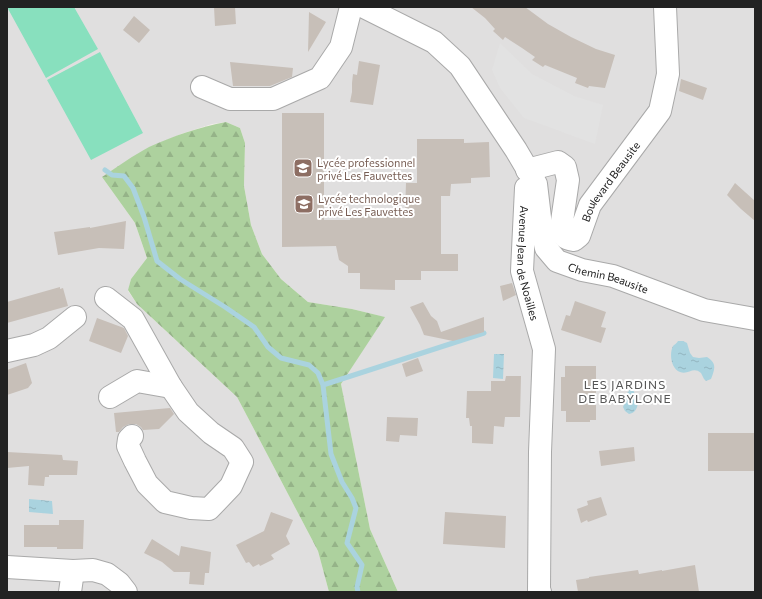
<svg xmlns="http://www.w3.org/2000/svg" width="762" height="599" font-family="Commissioner,sans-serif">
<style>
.residential{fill:#e0dfdf}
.forest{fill:url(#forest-firs)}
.pitch{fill:#88e0be}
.parking{fill:#e2e2e2}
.water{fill:url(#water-ripples)}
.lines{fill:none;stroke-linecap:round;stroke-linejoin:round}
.stream{stroke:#aad3df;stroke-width:5}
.building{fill:#c7bfb8}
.minor-casing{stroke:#a9a9a9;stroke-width:24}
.minor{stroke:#fff;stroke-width:22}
.labels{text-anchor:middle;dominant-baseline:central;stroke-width:4;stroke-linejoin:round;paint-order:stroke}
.education-label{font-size:11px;fill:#785e54;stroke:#fff;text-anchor:start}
.street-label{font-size:11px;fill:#222;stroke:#fff}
.neighbourhood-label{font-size:12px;letter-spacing:1px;fill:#555;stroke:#fff}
</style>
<defs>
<pattern id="forest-firs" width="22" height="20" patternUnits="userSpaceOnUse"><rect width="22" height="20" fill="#add19e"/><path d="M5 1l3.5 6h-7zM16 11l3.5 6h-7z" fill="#95b388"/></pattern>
<pattern id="water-ripples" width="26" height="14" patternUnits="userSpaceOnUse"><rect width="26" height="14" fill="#aad3df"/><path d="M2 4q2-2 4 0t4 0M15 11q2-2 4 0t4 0" fill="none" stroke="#92b5bf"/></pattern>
</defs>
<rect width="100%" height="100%" fill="#f2efe9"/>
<path class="residential" d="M7,7H755V592H398L370,529L341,384L384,317L352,309L308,302L281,279L262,254L251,225L244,186L245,143L240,128L226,122L212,124L181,134L148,148L102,177L135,223L147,258L131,279L128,291L137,304L237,397L318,551L329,592H7Z"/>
<path class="forest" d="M226,122L240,128L245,143L244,186L251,225L262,254L281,279L308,302L352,309L385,317L341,384L370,529L398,592H329L318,551L237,397L137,304L128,290L131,279L147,258L135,223L102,177C117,167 134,155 149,147C173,136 200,127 226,122Z"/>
<path class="pitch" d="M7,7H74L98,49L46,78Z
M100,52L143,133L91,160L47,80Z"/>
<path class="parking" d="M500,43L532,74L574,96L603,105L595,144L524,118L500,88L492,70Z"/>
<path class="water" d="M678,341H683L687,343L690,353L693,357L699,358L707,357C717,363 715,369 711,379L706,381L704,379L701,373C693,366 689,375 680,372C671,369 669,354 673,346C674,345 677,343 678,341Z
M494,354H504L503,379L493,378Z
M631,389H633C634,393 636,395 637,399C639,406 636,413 629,414L625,411L623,407L626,400V394L629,391V390Z
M29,499L52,501L53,514L29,512Z"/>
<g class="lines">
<path class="stream" d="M105,170L112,175L124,176L133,188L144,217L157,261L180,279L225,307L254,327L268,347L281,358L309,365L318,373L323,385L331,454L342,482L352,498L356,508L347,543L362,565L357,587L358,592
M323,385L484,333"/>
</g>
<path class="building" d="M214,7H235L236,24L215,26Z
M471,7H525L548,24L571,37L596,49L615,55L605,88L589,86L588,88L575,83L577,78L545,65L543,67L532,60L535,57L522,48L505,37L503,40L493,31L495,29L485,18Z
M309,12L326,22L308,52Z
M134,16L150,30L139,43L123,30Z
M359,61L380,65L373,105L350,102L352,92V83L353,74L357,75Z
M230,62L293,68L292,77L270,86H233Z
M681,79L707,88L703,100L679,91Z
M282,113H324V220H350V213H405L406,183H417V139H464V143L489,142L490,177L471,178V183L451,184L450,196H441V254H458V271H421V280H395V290L360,289V273H348V266L339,260L336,246L282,247Z
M735,183L755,201V221L741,209L727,195Z
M126,221L124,249L99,248L58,255L54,232L90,227V228Z
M512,283L516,295L503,301L500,286Z
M60,287V289L63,288L68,306L7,323V302Z
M575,301L606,312L601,327L606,328L601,343L561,330L566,315L570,316Z
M423,302L431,316L437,321L441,332L484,317V332L453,341L424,335L420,325L410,307Z
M97,318L124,328L128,336L121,353L89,341Z
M418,358L423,371L406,377L402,364Z
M26,363L32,383L28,388L7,395V370Z
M565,366H596V420H590V422H566V411H561V377H565Z
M506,376H521L520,417H505L504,427L494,426L493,444L472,443V426H470L469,418H466L467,391H491V381H505Z
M170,408L174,414L159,429L143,430L141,427L136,424H129L123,427L119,432H116L114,413Z
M387,417L418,418L417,436L400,435L399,442L386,441Z
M708,433H755V471H708Z
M634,447L635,461L601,466L599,451Z
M7,452L62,455L63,460L78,461L77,475H49V477H45L44,486L28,485L29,466L7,468Z
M601,497L607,515L588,522L587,520L581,523L577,509L588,505L587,501Z
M271,512L293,520L286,536L290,544L271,555L274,559L260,566L259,564L253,567L249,562L246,563L236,545L264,531Z
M445,512L506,516L505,548L443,544Z
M59,520H84L83,549H57V547H24V525H59Z
M152,539L179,556L181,546L211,552L209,573H205L204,585L189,584L190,572H174L162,562L144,553Z
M695,565L699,592H578L576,580L589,578V577L638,570L639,574L662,570V571Z"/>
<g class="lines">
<g class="minor-casing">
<g id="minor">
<path id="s1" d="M364,7L434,42L460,66L516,150L536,184L541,226L546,248L557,261L582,270L613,276L704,310L755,319"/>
<path d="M202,87L230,99H273L320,78L341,47L351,7"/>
<path id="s2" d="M527,170L558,162L565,167L568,180L561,228C563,237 565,239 574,240L579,236L590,205L660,111L668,74L665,7"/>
<path id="s3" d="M526,188L522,271L544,349L540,452L539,591L540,592"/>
<path d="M106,298L133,319L171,387L188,412L211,433L233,448L242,462L231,486L209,509L191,508L165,502L147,484L135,461L128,446L129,439L132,436"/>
<path d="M7,351L34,345L49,338L75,317"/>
<path d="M110,397L137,381L171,387"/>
<path d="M7,567L73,571L93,570L107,574L119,583L126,592"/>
<path d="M70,592L73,571"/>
</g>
</g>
<use href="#minor" class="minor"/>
</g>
<defs>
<g id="school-square" transform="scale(1)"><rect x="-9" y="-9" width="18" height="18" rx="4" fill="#8d6e63" stroke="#fff"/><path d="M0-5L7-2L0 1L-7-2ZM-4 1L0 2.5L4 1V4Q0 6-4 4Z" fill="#fff"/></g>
</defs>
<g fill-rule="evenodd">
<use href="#school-square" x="303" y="168"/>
<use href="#school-square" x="304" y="204"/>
</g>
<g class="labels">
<g class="education-label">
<text x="317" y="162">Lycée professionnel<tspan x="317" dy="13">privé Les Fauvettes</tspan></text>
<text x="318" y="198">Lycée technologique<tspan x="318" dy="13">privé Les Fauvettes</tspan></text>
</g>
<g class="street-label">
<text stroke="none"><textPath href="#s2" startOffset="192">Boulevard Beausite</textPath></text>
<text stroke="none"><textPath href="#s3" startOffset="76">Avenue Jean de Noailles</textPath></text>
<text stroke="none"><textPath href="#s1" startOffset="390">Chemin Beausite</textPath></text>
</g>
<g class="neighbourhood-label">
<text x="625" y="384">LES JARDINS<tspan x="625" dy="14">DE BABYLONE</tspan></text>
</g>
</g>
<rect width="762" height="599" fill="none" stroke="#222222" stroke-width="16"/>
</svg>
